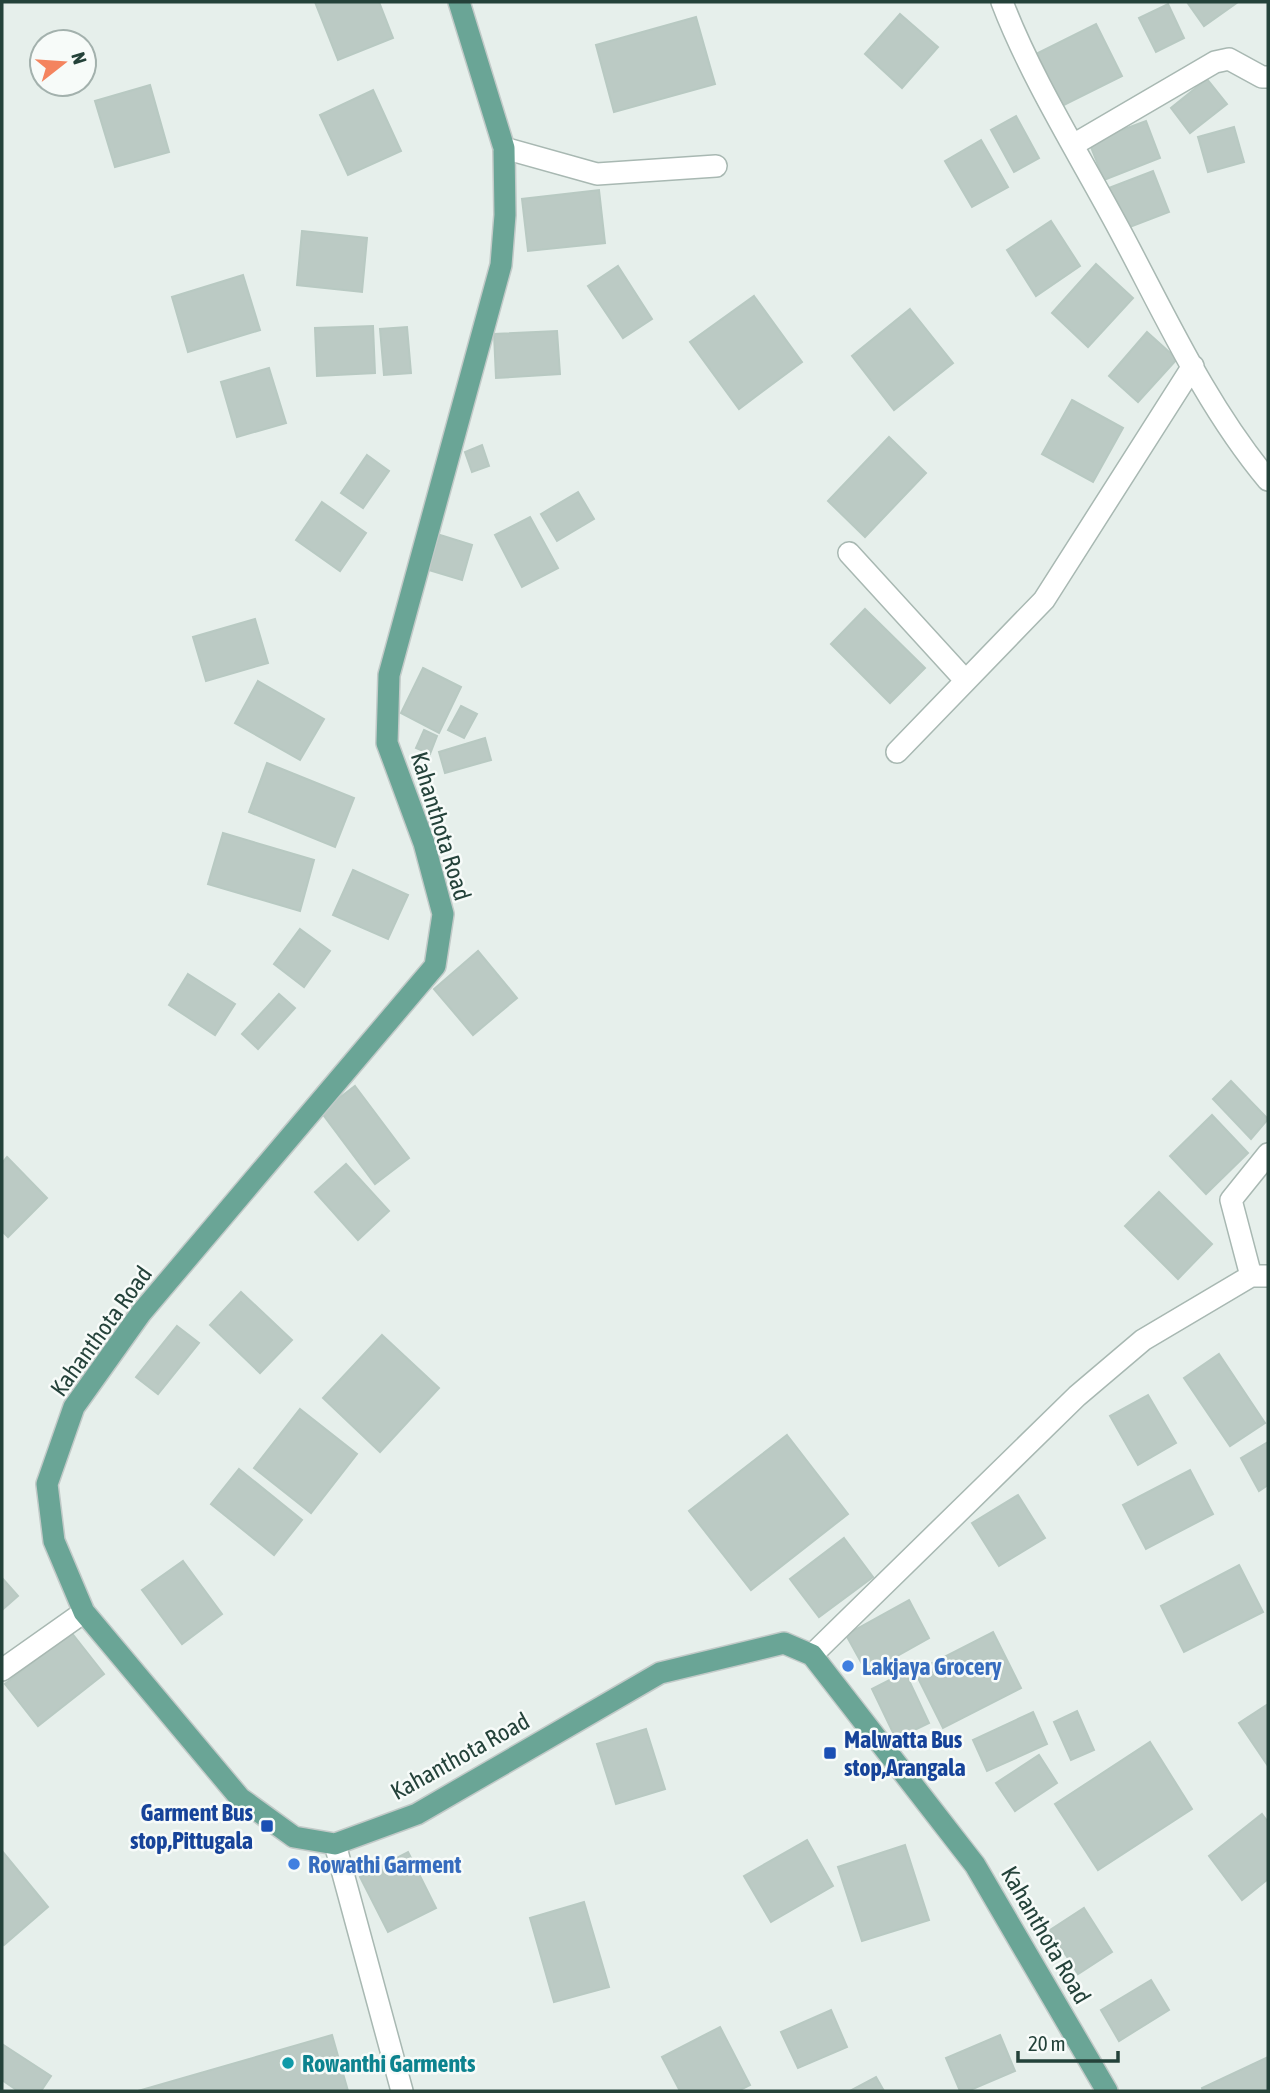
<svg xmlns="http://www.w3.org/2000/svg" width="1270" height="2093" font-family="'Asap Condensed',sans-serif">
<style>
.building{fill:#bbcac4;stroke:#b8c9c2;stroke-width:2}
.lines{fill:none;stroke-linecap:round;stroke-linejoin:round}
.minor-casing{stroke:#a8b8b2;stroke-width:24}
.major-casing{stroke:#c2cac8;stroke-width:24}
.minor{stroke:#fff;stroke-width:21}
.major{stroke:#6aa596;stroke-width:21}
.shop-dot{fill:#3f7fe0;stroke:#f7fbf9;stroke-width:2.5}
.transit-dot{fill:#1a4fb4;stroke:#f7fbf9;stroke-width:2.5}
.culture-dot{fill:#0f9aa8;stroke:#f7fbf9;stroke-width:2.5}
.labels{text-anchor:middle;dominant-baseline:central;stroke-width:5;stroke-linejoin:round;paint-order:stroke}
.street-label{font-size:24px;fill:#24423a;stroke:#f7fbf9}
.shop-label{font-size:24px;font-weight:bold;fill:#366cbe;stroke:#f7fbf9;text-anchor:start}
.transit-label{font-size:24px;font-weight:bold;fill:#164399;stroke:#f7fbf9;text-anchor:start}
.culture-label{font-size:24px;font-weight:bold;fill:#0d838f;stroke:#f7fbf9;text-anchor:start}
</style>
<rect width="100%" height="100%" fill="#e6efeb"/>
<path class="building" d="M315,2H379L393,38L338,60Z
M1187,2H1238L1204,26Z
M1168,4L1184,38L1156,52L1139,18Z
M900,14L938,47L902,88L865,54Z
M696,17L715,84L614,112L596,45Z
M1096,24L1122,76L1062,106L1036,54Z
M1207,79L1227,104L1190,133L1171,108Z
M150,85L169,152L115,167L95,101Z
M373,90L401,151L348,175L320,115Z
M1016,116L1039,158L1014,172L991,130Z
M1146,121L1160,158L1104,180L1089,142Z
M1234,127L1244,162L1208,172L1198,137Z
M981,140L1008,187L972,207L945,161Z
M1153,171L1169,212L1122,230L1106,189Z
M599,190L605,243L528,251L522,199Z
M1051,221L1080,266L1036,296L1007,250Z
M302,231L367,238L362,292L297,285Z
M1096,264L1133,298L1088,347L1052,313Z
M618,266L652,319L623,338L588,286Z
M243,275L260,330L188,352L172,297Z
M754,296L802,362L739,409L690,342Z
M910,309L953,363L894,410L852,356Z
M373,326L375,373L317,376L315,328Z
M407,327L411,373L384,375L380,329Z
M557,331L560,374L496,378L494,334Z
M1147,332L1177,359L1138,402L1109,376Z
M269,368L286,423L237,437L221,382Z
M1072,400L1123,428L1093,482L1042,454Z
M889,437L926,473L865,537L828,501Z
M482,445L489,466L472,472L465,452Z
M367,455L389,471L363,508L341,493Z
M578,492L594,519L557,541L541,514Z
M322,502L366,533L340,571L296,540Z
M530,517L558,568L522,587L495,535Z
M440,535L472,545L462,580L429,570Z
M865,609L925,668L890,703L831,644Z
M255,619L268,663L206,681L193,637Z
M423,668L461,687L439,733L401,713Z
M258,681L324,719L300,760L235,723Z
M461,706L477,714L464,738L448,730Z
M424,730L437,736L430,754L416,748Z
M485,738L491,760L445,773L439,752Z
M267,763L354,798L335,847L249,812Z
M223,833L314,860L300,911L208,884Z
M353,870L408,895L388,939L333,915Z
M300,929L330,951L304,987L274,964Z
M478,951L517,998L473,1035L434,989Z
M188,974L235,1004L215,1035L169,1005Z
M279,994L295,1008L258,1049L242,1034Z
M1231,1081L1268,1119L1251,1139L1213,1099Z
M355,1086L409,1158L375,1184L321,1112Z
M1212,1115L1248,1153L1206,1194L1170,1156Z
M7,1157L47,1198L8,1237L2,1231V1163Z
M346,1164L389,1211L358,1240L315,1192Z
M1159,1192L1212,1244L1178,1279L1125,1226Z
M241,1292L292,1340L260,1373L210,1325Z
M177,1326L199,1343L158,1394L136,1377Z
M382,1335L439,1388L380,1452L323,1398Z
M1219,1354L1265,1423L1230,1446L1184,1378Z
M1148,1395L1176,1443L1138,1465L1110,1416Z
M300,1409L357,1454L311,1513L254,1468Z
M787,1435L848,1514L751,1590L689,1511Z
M1268,1442V1485L1259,1491L1241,1458Z
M239,1469L302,1520L274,1555L211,1504Z
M1190,1470L1213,1514L1146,1549L1123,1505Z
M1018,1495L1045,1538L999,1566L972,1523Z
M844,1538L873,1577L819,1617L790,1579Z
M183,1561L222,1614L182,1644L142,1590Z
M1239,1565L1263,1612L1184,1652L1161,1606Z
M2,1578L18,1596L2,1610Z
M909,1600L929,1638L867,1673L846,1635Z
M71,1632L104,1674L38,1726L5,1684Z
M993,1632L1021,1688L943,1728L915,1672Z
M905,1672L929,1723L896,1739L872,1689Z
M1268,1704V1766L1239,1723Z
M1077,1711L1094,1750L1071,1760L1054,1722Z
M1033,1712L1047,1744L987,1771L973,1740Z
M646,1729L665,1789L616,1804L597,1744Z
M1150,1742L1192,1809L1098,1870L1055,1804Z
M1039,1755L1057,1783L1015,1811L996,1783Z
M1262,1814L1268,1822V1879L1242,1900L1209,1856Z
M807,1840L833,1886L771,1922L744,1876Z
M905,1845L929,1920L862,1941L838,1867Z
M2,1851L48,1907L4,1945L2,1942Z
M408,1852L436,1908L388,1932L360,1877Z
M584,1902L609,1987L554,2002L530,1918Z
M1084,1908L1112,1952L1078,1974L1050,1930Z
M1151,1980L1169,2010L1119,2041L1101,2010Z
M831,2010L847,2047L798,2068L781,2032Z
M720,2027L750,2085L738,2091H680L662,2057Z
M332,2035L348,2091H138Z
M1000,2035L1015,2071L968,2091H960L946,2058Z
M2,2044L51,2076L41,2091H18L2,2080Z
M1268,2057V2091H1203L1202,2088Z
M876,2077L884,2091H850Z"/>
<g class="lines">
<g class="minor-casing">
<path id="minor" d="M1002,2C1031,78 1080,156 1119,229C1164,313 1206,406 1268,480
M1073,145L1215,62L1229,59L1262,77H1268
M504,148L597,174L716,166
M849,553L965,680
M897,752L1044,600L1193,366
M1251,1276L1231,1200L1268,1154
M812,1655L1077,1396L1143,1340L1251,1276H1268
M2,1670L84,1612
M335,1844L402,2091"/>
</g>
<g class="major-casing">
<path id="major" d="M459,2L504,148L505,215L501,265L389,675L387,743L424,843L443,914L435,966L141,1313L74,1407L47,1484L54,1541L84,1612L240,1798L294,1837L335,1844L417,1814L660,1673L784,1643L812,1655L975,1865L1107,2091"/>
</g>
<use href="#minor" class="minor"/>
<use href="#major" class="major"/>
</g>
<g class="shop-dot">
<circle cx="848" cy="1666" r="7"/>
<circle cx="294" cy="1864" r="7"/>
</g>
<g class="transit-dot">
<rect x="823" y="1746" width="14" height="14" rx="3.5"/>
<rect x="260" y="1819" width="14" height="14" rx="3.5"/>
</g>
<circle class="culture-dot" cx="288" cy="2063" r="7"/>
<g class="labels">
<g class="street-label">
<text transform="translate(441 826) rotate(73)">Kahanthota Road</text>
<text transform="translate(101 1331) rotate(-54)">Kahanthota Road</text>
<text transform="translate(460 1756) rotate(-29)">Kahanthota Road</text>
<text transform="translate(1046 1935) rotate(60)">Kahanthota Road</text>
</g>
<g class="shop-label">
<text x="862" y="1666">Lakjaya Grocery</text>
<text x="308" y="1864">Rowathi Garment</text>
</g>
<g class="transit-label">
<text x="844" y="1739">Malwatta Bus<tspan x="844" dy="28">stop,Arangala</tspan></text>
<text x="253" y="1812" text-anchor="end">Garment Bus<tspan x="253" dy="28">stop,Pittugala</tspan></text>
</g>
<g class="culture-label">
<text x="302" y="2063">Rowanthi Garments</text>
</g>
</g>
<rect width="1270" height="2093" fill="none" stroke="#24423a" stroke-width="7"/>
<g transform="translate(63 63) rotate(73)"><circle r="33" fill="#f7fbf9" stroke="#a3b1ad" stroke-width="2"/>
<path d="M0-5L12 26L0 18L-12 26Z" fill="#f4845f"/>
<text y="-10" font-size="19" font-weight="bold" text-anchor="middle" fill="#24423a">N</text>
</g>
<path d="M1018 2051v10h100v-10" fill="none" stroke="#24423a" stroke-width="3.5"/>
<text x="1028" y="2051" font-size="21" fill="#24423a" stroke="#f7fbf9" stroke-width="5" paint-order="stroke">20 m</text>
</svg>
